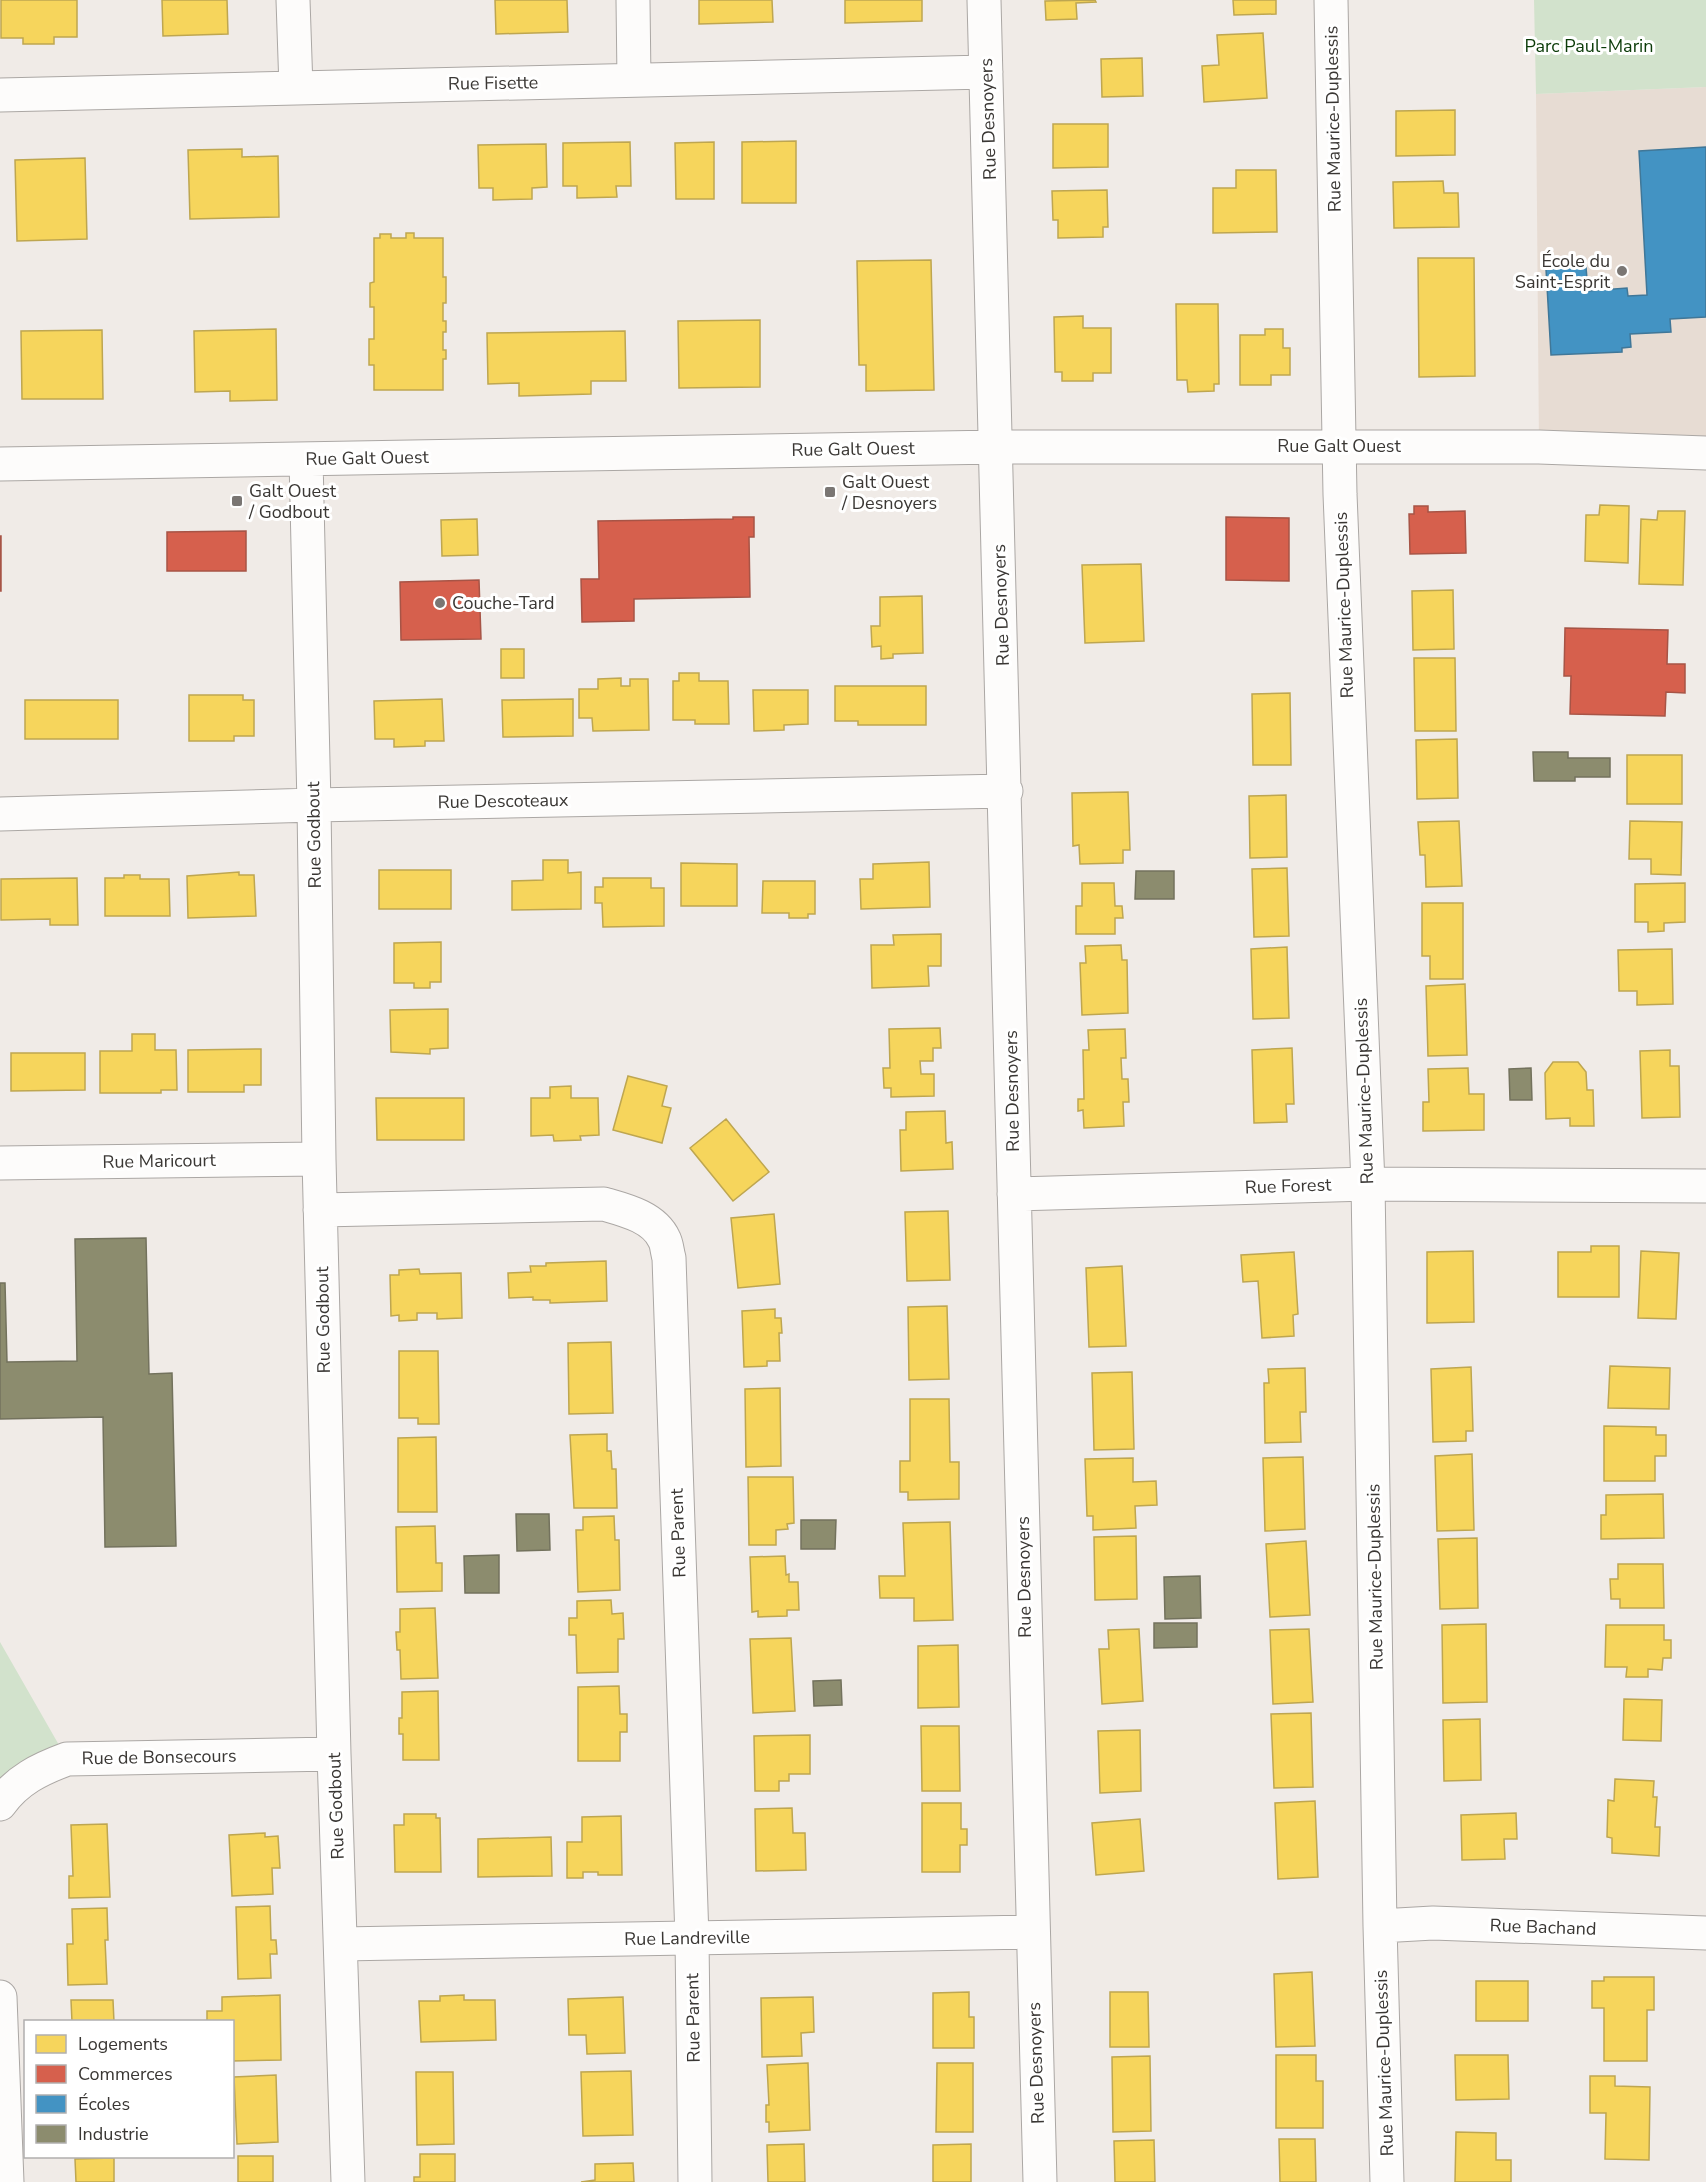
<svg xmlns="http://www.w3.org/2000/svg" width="1706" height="2182" font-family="'Nunito Sans',sans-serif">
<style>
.built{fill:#e7dcd3}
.green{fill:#d2e2cc}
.homes{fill:#f6d55c;stroke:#bea650;stroke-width:1.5}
.shops{fill:#d6604d;stroke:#a75446;stroke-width:1.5}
.schools{fill:#4393c3;stroke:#407798;stroke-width:1.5}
.industry{fill:#8c8c6e;stroke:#73725d;stroke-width:1.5}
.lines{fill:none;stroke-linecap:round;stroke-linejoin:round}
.minor-casing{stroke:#aba7a4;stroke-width:35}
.minor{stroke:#fdfcfb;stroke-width:33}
.poi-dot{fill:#7a7673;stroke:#fff;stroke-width:2}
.labels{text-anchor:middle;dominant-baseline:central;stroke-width:6;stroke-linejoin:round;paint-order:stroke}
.park-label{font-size:18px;fill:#0b3b08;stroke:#fff}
.street-label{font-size:18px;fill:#3a3734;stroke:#fff}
.poi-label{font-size:18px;fill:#3a3734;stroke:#fff;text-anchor:start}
</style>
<rect width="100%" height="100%" fill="#f0ebe7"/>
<path class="built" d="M1706,87V453L1539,447L1536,94Z"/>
<path class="green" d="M1534,0H1706V87L1536,94Z
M0,1642L67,1759L0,1804Z"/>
<path class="homes" d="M1,0H77V37H54V44H23V38H1Z
M162,0H227L228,34L163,36Z
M495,0H567L568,32L496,34Z
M699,0H772L773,22L699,24Z
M845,0H922V21L845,23Z
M1095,0L1096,2L1076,3L1077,19L1046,20L1045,1Z
M1233,0H1276V14L1234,15Z
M1263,33L1267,98L1204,102L1202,66L1219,65L1217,35Z
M1142,58L1143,96L1102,97L1101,59Z
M1455,110V155L1396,156V111Z
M1053,124H1108V167L1053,168Z
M796,141V203H742V142Z
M630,142L631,186H616L617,197L577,198V186H563V143Z
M714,142V199H676L675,143Z
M546,144L547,187L532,188V199L493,200V188H479L478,145Z
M242,149V157L278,156L279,217L190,219L188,150Z
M85,158L87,239L17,241L15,160Z
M1236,170H1276L1277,232L1213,233V188H1236Z
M1443,181L1444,193H1458L1459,227L1394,228L1393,182Z
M1107,190L1108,227H1103V237L1058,238V220H1053L1052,191Z
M406,233H414V238H443V277H446V303H443V321H446V332H443V350H446V359H443V390H374V365H369V339H374V307H370V283L374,282V238H380V234H391V238H406Z
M1418,258H1474L1475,376L1419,377Z
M931,260L934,390L866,391V365H859L857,261Z
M1176,304H1218L1219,384H1214V391L1188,392L1187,380H1177Z
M1083,316V328H1111V373H1093V381H1062V372H1055L1054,317Z
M760,320V387L679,388L678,321Z
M276,329L277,400L230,401V391L195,392L194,331Z
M1265,329H1283V348H1290V375H1271V385H1240V335H1265Z
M102,330L103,399H22L21,331Z
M625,331L626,381H591V394L519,396V383L488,384L487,333Z
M1600,505L1629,506L1628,563L1585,561L1586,515H1599Z
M1658,511H1685L1683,585L1639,584L1641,519L1657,520Z
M477,519L478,555L442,556L441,520Z
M1141,564L1144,641L1085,643L1082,565Z
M1453,590L1454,649L1413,650L1412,591Z
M922,596L923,653L893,654V658L881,659V646L872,647L871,626H880V597Z
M501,649H524V678H501Z
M1414,658H1455L1456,731H1415Z
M679,673H699V681H728L729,724H695V720H673V681H679Z
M621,678V686H630V679H648L649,730L593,731L592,718H579V689H598V679Z
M835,686H926V725H858V721H835Z
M753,690H808V724L784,725V730L754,731Z
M1290,693L1291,765H1253L1252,694Z
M189,695H243V700H254V736H234V741H189Z
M442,699L444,741H425V746L394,747V739H375L374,701Z
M573,699V736L503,737L502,700Z
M25,700H118V739H25Z
M1457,739L1458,798L1417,799L1416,740Z
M1627,755H1682V804H1627Z
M1128,792L1130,850H1123V863L1080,864L1079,845L1073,846L1072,793Z
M1286,795L1287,857L1250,858L1249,796Z
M1459,821L1462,886L1426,887L1425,855H1420L1418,822Z
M1630,821L1682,822L1681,875L1651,874V859H1629Z
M543,860H568V873L581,872V909L512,910V881L543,880Z
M929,862L930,907L861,909L860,879H873V864Z
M681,863L737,864V906H681Z
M1287,868L1289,936L1254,937L1252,869Z
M379,870H451V909H379Z
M239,872V875H254L256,916L188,918L187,876Z
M124,875H140V879H169L170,916H105V878H124Z
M77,878L78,925H50V919L1,920V879Z
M603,878H651V888H664V926L603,927L602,903H595V887H603Z
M763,881H815V914H808V918H789V913H762Z
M1082,883H1114L1115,906H1122L1123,918H1115V934H1076V906H1082Z
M1685,883V922L1664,923V931L1648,932V922H1635V884Z
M1422,903H1463V979H1430V956H1422Z
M941,934V966H928L929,986L872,988L871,945H894L893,935Z
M441,942V982H430V988H414V983H394V943Z
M1121,945L1122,960H1127L1128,1013L1082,1015L1080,963H1086L1085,946Z
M1287,947L1289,1018L1253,1019L1251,949Z
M1672,949L1673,1004L1637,1005V991H1619L1618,950Z
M1465,984L1467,1055L1428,1056L1426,986Z
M448,1009V1048L430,1049V1054L391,1052L390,1010Z
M940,1028L941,1048H933V1061H920L921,1074H934V1096L891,1097V1088H884L883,1068H890L889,1029Z
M1125,1029L1126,1058H1121L1122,1079H1128L1129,1102H1123L1124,1126L1084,1128L1083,1110L1078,1111V1099H1084L1083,1050H1089L1088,1030Z
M132,1034H155V1050H176L177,1090H161V1093H100V1051H132Z
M1292,1048L1294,1104H1286L1287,1122L1254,1123L1252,1050Z
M261,1049V1085H244V1092H188V1050Z
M1670,1050V1066H1679L1680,1117L1642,1118L1640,1051Z
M11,1053H85V1090L11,1091Z
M1553,1062H1578L1586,1072L1587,1090H1593L1594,1126H1570V1118L1546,1119L1545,1073Z
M1468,1068L1469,1094H1484V1130L1423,1131V1102H1429L1428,1069Z
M628,1076L667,1086L662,1106L671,1108L662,1143L613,1130Z
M571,1086V1098H598L599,1135L580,1136L581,1140L554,1141L553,1135L531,1136V1098H550V1087Z
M376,1098H464V1140H377Z
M945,1111L946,1143L952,1142L953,1169L901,1171L900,1130H906V1112Z
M726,1119L769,1172L733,1201L690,1148Z
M948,1211L950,1280L907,1281L905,1212Z
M774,1214L780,1284L738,1288L731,1218Z
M1591,1246H1619V1297H1558V1252H1591Z
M1473,1251L1474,1322L1427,1323V1252Z
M1641,1251L1679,1253L1676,1319L1638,1318Z
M1294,1252L1298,1314L1293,1315L1294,1336L1262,1338L1258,1281L1243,1282L1241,1255Z
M606,1261L607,1301L550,1303V1300H533V1297L509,1298L508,1273L531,1272L530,1266H546V1263Z
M1122,1266L1126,1346L1089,1347L1086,1268Z
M419,1269L420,1274L461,1273L462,1318L437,1319V1313H417V1320L399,1321V1315L391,1316L390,1275H399V1270Z
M947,1306L949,1379L909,1380L908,1307Z
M775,1309V1318H781L782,1333H779L780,1361H767V1366L744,1367L742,1311Z
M611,1342L613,1413L569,1414L568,1343Z
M399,1351H438L439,1424H418V1418H399Z
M1610,1366L1670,1368L1669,1409L1608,1408Z
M1471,1367L1473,1431H1466V1441L1433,1442L1431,1369Z
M1305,1368L1306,1412H1300L1301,1442L1265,1443L1264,1383H1269L1268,1369Z
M1132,1372L1134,1449L1094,1450L1092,1373Z
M780,1388L781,1466L746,1467L745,1389Z
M910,1399H949L950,1462H959V1499L908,1500V1492H900V1461H910Z
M1604,1426L1656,1427V1435H1666V1456H1655V1481H1604Z
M607,1434V1451H611L612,1469H616L617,1508H574L570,1435Z
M436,1437L437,1512H398V1438Z
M1472,1454L1474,1530L1437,1531L1435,1456Z
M1303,1457L1305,1529L1265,1531L1263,1458Z
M1133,1458V1482L1156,1481L1157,1505L1135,1506L1136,1528L1093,1530V1516H1087L1085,1459Z
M748,1477H793L794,1523L787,1524L788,1529L776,1530V1545H749Z
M1663,1494L1664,1538L1601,1539V1515H1606V1495Z
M614,1516L615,1540H619L620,1590L578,1592L576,1530H583V1517Z
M950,1522L953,1620L914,1621V1598H880L879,1576H905L903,1523Z
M435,1526L436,1563H442V1591L397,1592L396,1527Z
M1136,1536L1137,1599L1095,1600L1094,1537Z
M1477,1538L1478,1608L1440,1609L1438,1539Z
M1306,1541L1310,1615L1270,1617L1266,1544Z
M785,1556L786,1575L789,1574V1582H798L799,1610H787V1616L758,1617V1611L752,1612L750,1557Z
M1618,1564H1663L1664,1608H1620V1599H1611L1610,1579H1618Z
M611,1600L612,1614L623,1613L624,1639H618V1672L577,1673L576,1635H569V1618H577V1601Z
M435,1608L438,1678L401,1679L400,1650H397L396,1632H400V1609Z
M1486,1624L1487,1702L1443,1703L1442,1625Z
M1606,1625H1664V1640H1671V1658H1663L1662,1670L1648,1669V1677H1626L1627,1667H1605Z
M1139,1629L1143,1701L1102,1704L1099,1649H1109L1108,1630Z
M1309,1629L1313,1702L1273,1704L1270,1630Z
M791,1638L795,1711L753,1713L750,1639Z
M958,1645L959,1707L918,1708V1646Z
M619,1686L620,1714H627V1732H620V1761H578V1687Z
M438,1691L439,1760H403V1734H399V1718H402V1692Z
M1624,1699L1662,1700L1661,1741L1623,1740Z
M1311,1713L1313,1787L1274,1788L1271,1714Z
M1480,1719L1481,1780L1444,1781L1443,1720Z
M921,1726H959L960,1791H922Z
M1140,1730L1141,1791L1100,1793L1098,1731Z
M810,1735V1774H789V1781H779V1791H755L754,1736Z
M1615,1779L1654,1781L1653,1797H1657L1655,1827H1660L1659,1856L1612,1853V1838L1607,1837L1608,1800L1614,1801Z
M1315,1801L1318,1877L1278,1879L1275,1803Z
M922,1803H961V1829H967V1845H960V1872H922Z
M792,1808L793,1833H805L806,1870L756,1871L755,1809Z
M1516,1813L1517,1839H1504L1505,1859L1462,1860L1461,1815Z
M404,1814H436V1818H440L441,1872H395L394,1825H404Z
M621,1816L622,1875H598V1872H583V1878H567V1842H582V1817Z
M1140,1819L1144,1871L1096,1875L1092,1823Z
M107,1824L110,1897L69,1898V1876H73L71,1825Z
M265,1833V1837L278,1836L280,1868H272L273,1894L232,1896L229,1835Z
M551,1837L552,1876L478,1877V1839Z
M270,1906L271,1940H276L277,1954H270L271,1978L238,1979L236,1907Z
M107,1908L108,1940H105L107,1984L68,1985L67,1944H73L72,1909Z
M1312,1972L1315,2046L1276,2047L1274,1974Z
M1604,1977H1654V2010H1647V2061H1604V2008H1592V1981H1604Z
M1476,1981H1528V2021H1476Z
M969,1992V2017H974V2048H933V1993Z
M1110,1992H1148L1149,2047H1110Z
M280,1995L281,2060L232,2061V2022H207V2011H222V1997Z
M464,1995V2000H495L496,2040L421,2042L419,2001H440V1996Z
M623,1997L625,2053L587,2054L586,2035H569L568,1999Z
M813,1997L814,2032L801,2033L802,2056L762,2057L761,1998Z
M71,2000H113L114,2022H72Z
M1276,2055H1316V2081H1323V2128H1276Z
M1455,2055H1508L1509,2099L1456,2100Z
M1150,2056L1151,2131L1113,2132L1112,2057Z
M808,2063L810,2130L769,2132V2122H766V2105H769L767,2065Z
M937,2063H973V2132H936Z
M631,2071L633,2135L583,2136L581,2072Z
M416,2072H453L454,2144L417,2145Z
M276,2075L278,2142L237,2144L234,2077Z
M1590,2076H1615V2086L1650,2087L1649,2160L1605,2159L1606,2113H1590Z
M1456,2132L1496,2133V2160H1511V2182H1455Z
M1279,2139H1315L1316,2182H1280Z
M1154,2140L1155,2182H1115L1114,2141Z
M804,2144L805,2182H768L767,2145Z
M971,2144V2182H933V2145Z
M420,2154H455V2182H414V2177H420Z
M238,2156H273V2182H238Z
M114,2158V2182H76L75,2159Z
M633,2163L634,2182H581L595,2180V2164Z"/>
<path class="shops" d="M1414,506H1428V512L1465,511L1466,553L1410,554L1409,514H1414Z
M733,517H754V537H749L750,597L634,599V621L582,622L581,579H599L598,521L733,519Z
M1226,517L1289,518V581L1226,580Z
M246,531V571H167V532Z
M0,536H1V591H0Z
M479,580L481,639L401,640L400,582Z
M1565,628L1668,630L1667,664H1685V693L1666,692L1665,716L1570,714L1571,676H1564Z"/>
<path class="schools" d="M1706,147V317L1670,319L1671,332L1630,334L1631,347L1622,348V352L1551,355L1546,269L1586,267L1588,291L1627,288L1628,296L1647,295L1639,151Z"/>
<path class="industry" d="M1533,752H1568V758H1610V777H1575V781H1534Z
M1136,871H1174V899H1135Z
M1531,1068L1532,1100H1510L1509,1069Z
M146,1238L149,1374L172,1373L176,1546L105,1547L103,1417L0,1419V1283H5L7,1362L77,1361L75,1239Z
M516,1514H549L550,1550L517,1551Z
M801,1520H836L835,1549H801Z
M499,1555V1593H465L464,1556Z
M1200,1576L1201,1618L1165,1619L1164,1577Z
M1154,1623H1197V1647L1154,1648Z
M841,1680L842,1705L814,1706L813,1681Z"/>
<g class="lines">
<g class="minor-casing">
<path id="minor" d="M293,0L296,88
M633,0L634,80
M984,0C1005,727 1018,1455 1040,2182
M1331,0L1340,494L1368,1184L1380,1926L1387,2182
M0,95L986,72
M306,459L314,805L319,1159L334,1754L348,2182
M0,464L998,447H1539L1706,453
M0,814L314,805L1006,791
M0,1163L319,1159
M1014,1194L1368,1184L1706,1186
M320,1210L604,1204C625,1210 654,1217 664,1239C667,1244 667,1252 669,1258L692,1938L695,2182
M0,1804C17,1780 40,1769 67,1759L334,1754
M1380,1926L1433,1923L1706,1933
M341,1944L1032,1932
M0,1997L7,2182"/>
</g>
<use href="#minor" class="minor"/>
</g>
<g class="poi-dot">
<circle cx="1622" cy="271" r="6"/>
<rect x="824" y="486" width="12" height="12" rx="3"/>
<rect x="231" y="495" width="12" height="12" rx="3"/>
<circle cx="440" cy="603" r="6"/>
</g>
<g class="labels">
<g class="park-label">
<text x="1589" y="46">Parc Paul-Marin</text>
</g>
<g class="street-label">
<text transform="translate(493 83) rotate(-1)">Rue Fisette</text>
<text transform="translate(988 119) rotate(-92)">Rue Desnoyers</text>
<text transform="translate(1333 119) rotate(-91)">Rue Maurice-Duplessis</text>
<text x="1339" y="446">Rue Galt Ouest</text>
<text transform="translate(853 449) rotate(-1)">Rue Galt Ouest</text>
<text transform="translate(367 458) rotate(-1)">Rue Galt Ouest</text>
<text transform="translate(1001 605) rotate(-92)">Rue Desnoyers</text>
<text transform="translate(1344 605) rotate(-92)">Rue Maurice-Duplessis</text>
<text transform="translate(503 801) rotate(-1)">Rue Descoteaux</text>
<text transform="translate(314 835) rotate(-91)">Rue Godbout</text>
<text transform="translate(1012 1091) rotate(-91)">Rue Desnoyers</text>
<text transform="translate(1364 1091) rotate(-92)">Rue Maurice-Duplessis</text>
<text transform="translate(159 1161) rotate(-1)">Rue Maricourt</text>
<text transform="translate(1288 1186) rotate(-2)">Rue Forest</text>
<text transform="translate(323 1320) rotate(-91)">Rue Godbout</text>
<text transform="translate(678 1533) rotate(-92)">Rue Parent</text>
<text transform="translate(1024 1577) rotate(-91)">Rue Desnoyers</text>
<text transform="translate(1375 1577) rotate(-91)">Rue Maurice-Duplessis</text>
<text transform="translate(159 1757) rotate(-1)">Rue de Bonsecours</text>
<text transform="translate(336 1806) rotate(-92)">Rue Godbout</text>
<text transform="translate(1543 1927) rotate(2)">Rue Bachand</text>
<text transform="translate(687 1938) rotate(-1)">Rue Landreville</text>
<text transform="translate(693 2018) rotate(-91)">Rue Parent</text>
<text transform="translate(1036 2063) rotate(-92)">Rue Desnoyers</text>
<text transform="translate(1384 2063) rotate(-92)">Rue Maurice-Duplessis</text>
</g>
<g class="poi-label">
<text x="1610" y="261" text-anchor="end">École du<tspan x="1610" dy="21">Saint-Esprit</tspan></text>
<text x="842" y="482">Galt Ouest<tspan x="842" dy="21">/ Desnoyers</tspan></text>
<text x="249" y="491">Galt Ouest<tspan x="249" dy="21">/ Godbout</tspan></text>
<text x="452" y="603">Couche-Tard</text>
</g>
</g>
<rect x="24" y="2020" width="210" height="138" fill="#ffffff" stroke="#b0afae" stroke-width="1.5"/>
<rect x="36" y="2035" width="30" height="18" fill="#f6d55c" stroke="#b0afae" stroke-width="1.5"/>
<text x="78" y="2050" font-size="18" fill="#3a3734">Logements</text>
<rect x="36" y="2065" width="30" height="18" fill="#d6604d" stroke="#b0afae" stroke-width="1.5"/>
<text x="78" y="2080" font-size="18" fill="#3a3734">Commerces</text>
<rect x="36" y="2095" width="30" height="18" fill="#4393c3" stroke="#b0afae" stroke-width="1.5"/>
<text x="78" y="2110" font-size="18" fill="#3a3734">Écoles</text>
<rect x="36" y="2125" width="30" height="18" fill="#8c8c6e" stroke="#b0afae" stroke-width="1.5"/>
<text x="78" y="2140" font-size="18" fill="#3a3734">Industrie</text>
</svg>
